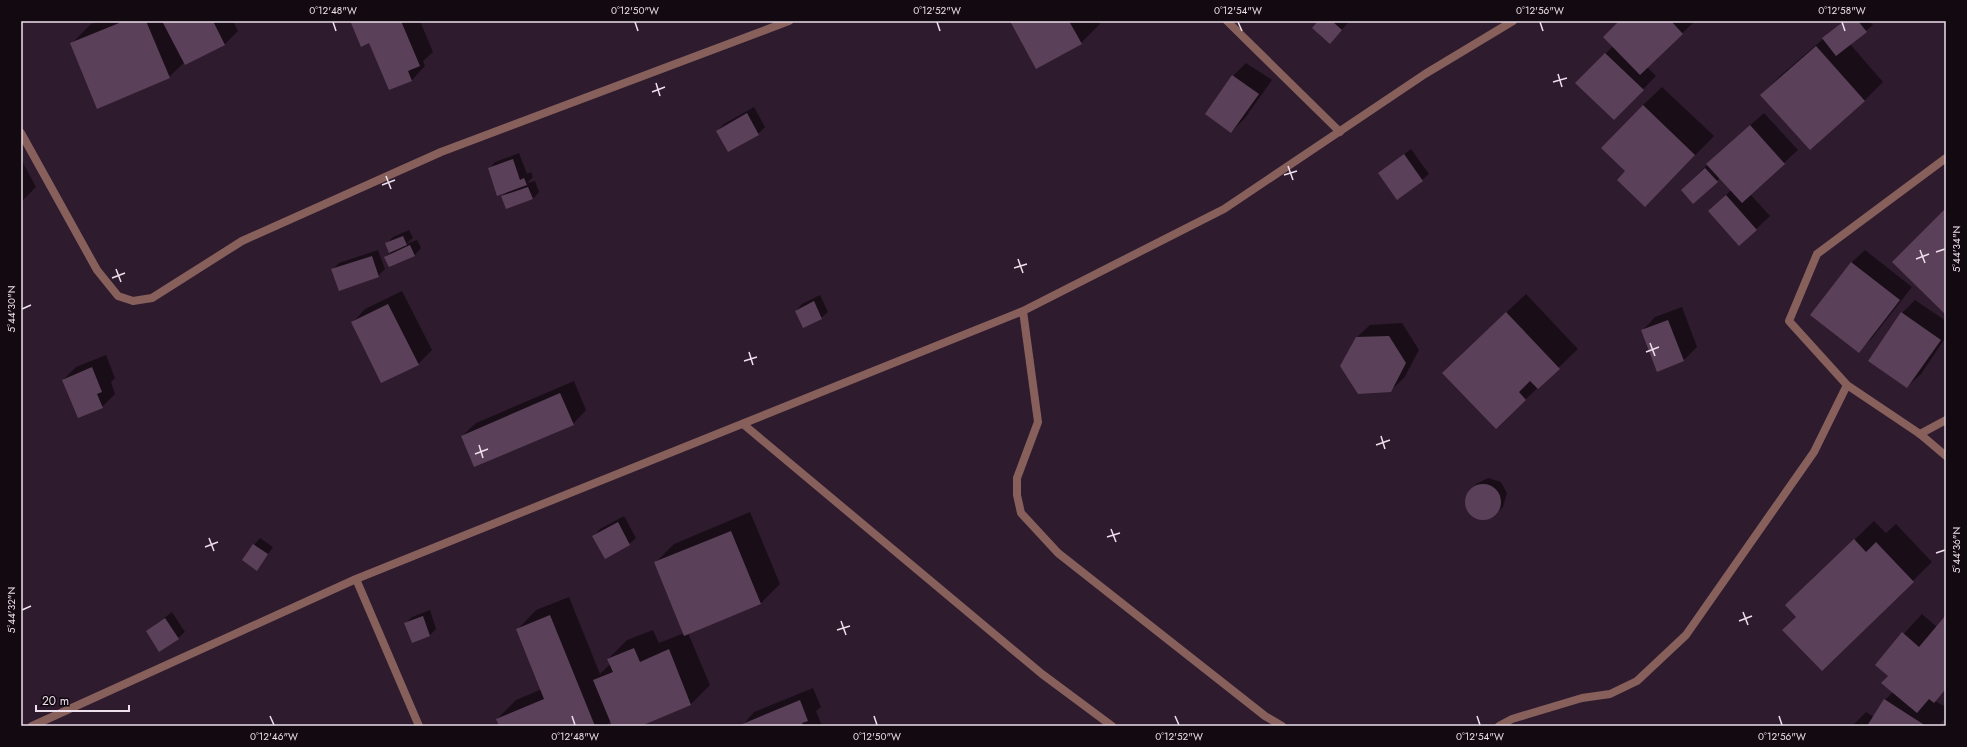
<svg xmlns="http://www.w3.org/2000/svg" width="1967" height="747" font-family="Jost,sans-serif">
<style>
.shadow{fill:#0007}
.building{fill:#5b4059}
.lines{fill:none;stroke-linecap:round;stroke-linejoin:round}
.lane{stroke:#87605c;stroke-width:8}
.street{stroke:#87605c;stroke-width:8}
.ticks{fill:none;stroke:#eddfec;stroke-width:1.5}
.neatline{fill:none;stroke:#eddfec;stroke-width:1.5}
.ticks-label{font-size:10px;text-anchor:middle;fill:#eddfec}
</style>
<rect width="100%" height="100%" fill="#2f1b2e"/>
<path class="shadow" d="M99,21H233L238,31L225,44L185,64V62L169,77L72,43L91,24Z
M355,21H420L433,52L423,61L425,66L412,80L390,89L370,42L353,24Z
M1011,21H1098L1100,24L1081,43Z
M1320,21H1346L1348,23L1336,36Z
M1620,21H1695L1647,67L1656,76L1614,119L1577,83L1613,46Z
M1844,21H1869L1873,25L1850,44L1883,82L1864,101L1761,95L1780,76Z
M1246,63L1272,80L1245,118L1231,132L1233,76Z
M1662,87L1714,136L1645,206L1627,171L1643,105Z
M754,107L765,127L758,134L728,150L717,131L724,124Z
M1764,113L1798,150L1750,194L1770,216L1739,245L1723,198L1731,190L1720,178L1694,202L1689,183L1721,151Z
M1411,149L1429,174L1422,180L1379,173Z
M519,153L527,174L531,172L533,177L527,183L535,181L539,192L533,199L502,197L509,190L489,169L495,162Z
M21,159L36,187L21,202Z
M409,230L413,238L406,244L417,240L421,248L415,255L389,266L385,257L390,253L386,244L393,237Z
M378,250L385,269L378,276L332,270L339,263Z
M1865,250L1912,287L1872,338L1859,351L1851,263Z
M402,291L432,350L418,364L352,323L365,309Z
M1526,294L1578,349L1525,400L1462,354Z
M820,295L828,312L821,318L796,311L802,304Z
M1915,300L1946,321V337L1921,374L1907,387L1902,313Z
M1682,307L1697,347L1684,360L1642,331L1655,317Z
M1402,323L1419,350L1404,378L1390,391L1356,338L1370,325Z
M106,355L115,378L111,382L115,394L102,407L63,380L76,367Z
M574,381L586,410L573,424L462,436L476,423Z
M1488,478L1501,482L1507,493L1503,507L1496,514L1484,520L1472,516L1465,504L1469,491L1476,484Z
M750,512L780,584L761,603L688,633L710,685L691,704L638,726H613L611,721L606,726H500L497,719L516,700L542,689L517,630L536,610L569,597L600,674L610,664L608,659L627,640L653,630L659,643L684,633L655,563L674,544Z
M624,516L636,538L629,544L594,536L600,529Z
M1874,521L1886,533L1896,524L1932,562L1822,670L1797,617L1805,587Z
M260,538L273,547L257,569L254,545Z
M430,610L436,629L430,635L412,642L405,624L412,617Z
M172,612L185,632L178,638L147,631Z
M1922,614L1937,627L1946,617V690L1935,701L1946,707V716L1939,726H1852L1866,712L1874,717L1885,700L1893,692L1889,676L1876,664Z
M813,688L821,707L816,711L822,726H742L754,712Z"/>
<path class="building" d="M124,21H146L170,78L97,109L70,43Z
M162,21H213L225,45L185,65Z
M357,21H401L420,66L408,71L412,81L389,90L369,43L361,47L351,23Z
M1010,21H1069L1082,44L1036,69Z
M1318,21H1332L1342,30L1330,44L1312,28Z
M1619,21H1671L1683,34L1640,75L1603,37Z
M1844,21H1858L1867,32L1836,56L1822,38Z
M1816,46L1865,101L1810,150L1760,95Z
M1605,53L1644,90L1614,120L1575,83Z
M1232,75L1259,94L1231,133L1205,114Z
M1643,105L1695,155L1645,207L1617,180L1625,171L1601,148Z
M747,113L759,135L728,152L716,131Z
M1750,125L1785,164L1742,203L1706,164Z
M1404,154L1423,181L1397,200L1378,173Z
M513,159L520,180L524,178L527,185L497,196L488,168Z
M1705,168L1718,182L1693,204L1681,190Z
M528,187L533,199L506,209L501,196Z
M1726,195L1757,230L1739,246L1708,211Z
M1946,208V315L1892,262Z
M403,236L407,245L389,253L385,243Z
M410,245L415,256L389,267L384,257Z
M372,256L379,277L339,291L331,269Z
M1851,262L1900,300L1859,353L1810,315Z
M814,301L822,319L803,328L795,311Z
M388,304L419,365L381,383L351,322Z
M1506,312L1560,369L1538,389L1530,381L1519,392L1526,400L1496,429L1442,373Z
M1901,312L1941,340L1907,388L1868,361Z
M1668,320L1684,361L1657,372L1641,330Z
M1389,336L1406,363L1391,392L1358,394L1340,366L1356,337Z
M92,367L102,392L97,394L103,408L78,418L62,380Z
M560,393L574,425L474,467L461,436Z
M1465 502a18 18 0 1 1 36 0a18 18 0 1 1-36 0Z
M618,522L630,545L605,559L592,536Z
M731,531L761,604L684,636L654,562Z
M1854,539L1866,552L1876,542L1914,582L1822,671L1782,630L1796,617L1785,605Z
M253,544L268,554L257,571L242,560Z
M550,615L595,726H499L496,719L544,699L516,629Z
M1946,615V689L1934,703L1929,699L1917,713L1881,683L1888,676L1875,665L1902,632L1919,647Z
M423,616L430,636L412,643L404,623Z
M165,618L179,639L159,652L146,631Z
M634,648L640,662L669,649L691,705L641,726H612L593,680L613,672L607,659Z
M1884,699L1926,726H1867Z
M800,700L808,721L802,723L804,726H741L740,725Z"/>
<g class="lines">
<path class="lane" d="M1920,434L1946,420"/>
<path class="street" d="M1227,21L1340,132
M21,133L97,270L118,296L133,301L152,298L242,241L441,152L789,21
M1023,311L1038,422L1017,478V495L1021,513L1058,553L1265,716L1282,726
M1847,385L1920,434L1946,456
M743,424L1042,674L1112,726
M356,579L419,726
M32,726L356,579L1023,311L1224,209L1425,74L1513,21
M1499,726L1512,719L1582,698L1610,694L1637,681L1686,635L1814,452L1847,385L1789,321L1817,254L1946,158"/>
</g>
<path class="ticks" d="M333,22L336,31M635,22L638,31M937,22L940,31M1238,22L1242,31M1540,22L1543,31M1842,22L1845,31M1558,74L1562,87M1553,82L1567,78M656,83L660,96M652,92L665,87M1288,166L1293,180M1284,175L1297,171M386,176L391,189M382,185L395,180M1920,250L1925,263M1936,252L1945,249M1018,259L1023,273M1916,259L1929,254M1014,268L1027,264M116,269L121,282M112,278L125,273M22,309L31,305M1650,343L1655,356M749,352L753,365M1646,352L1659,347M744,361L757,357M1381,436L1385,449M479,445L483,458M1376,445L1390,440M475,454L488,449M1111,529L1116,542M1107,537L1120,533M209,538L214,551M205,547L218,542M1936,553L1945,550M22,610L31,606M1743,612L1748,625M841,621L846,635M1739,621L1752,616M837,630L850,626M270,716L274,725M572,716L575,725M874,716L877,725M1175,716L1179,725M1477,716L1480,725M1779,716L1782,725"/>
<rect width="1967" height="747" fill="none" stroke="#120911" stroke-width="44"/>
<path d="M36 705v6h93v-6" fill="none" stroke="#eddfec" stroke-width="2"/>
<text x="42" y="705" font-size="12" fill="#eddfec" stroke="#120911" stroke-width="3" paint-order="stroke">20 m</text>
<rect x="22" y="22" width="1923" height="703" class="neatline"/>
<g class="ticks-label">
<text x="333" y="14">0°12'48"W</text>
<text x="635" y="14">0°12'50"W</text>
<text x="937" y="14">0°12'52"W</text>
<text x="1238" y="14">0°12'54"W</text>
<text x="1540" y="14">0°12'56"W</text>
<text x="1842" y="14">0°12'58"W</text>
<text transform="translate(1956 249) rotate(-90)" y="4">5°44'34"N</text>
<text transform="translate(11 309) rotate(-90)" y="4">5°44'30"N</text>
<text transform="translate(1956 550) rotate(-90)" y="4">5°44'36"N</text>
<text transform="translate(11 610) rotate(-90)" y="4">5°44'32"N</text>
<text x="274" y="740">0°12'46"W</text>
<text x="575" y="740">0°12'48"W</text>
<text x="877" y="740">0°12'50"W</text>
<text x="1179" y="740">0°12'52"W</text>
<text x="1480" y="740">0°12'54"W</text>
<text x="1782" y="740">0°12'56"W</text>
</g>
</svg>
